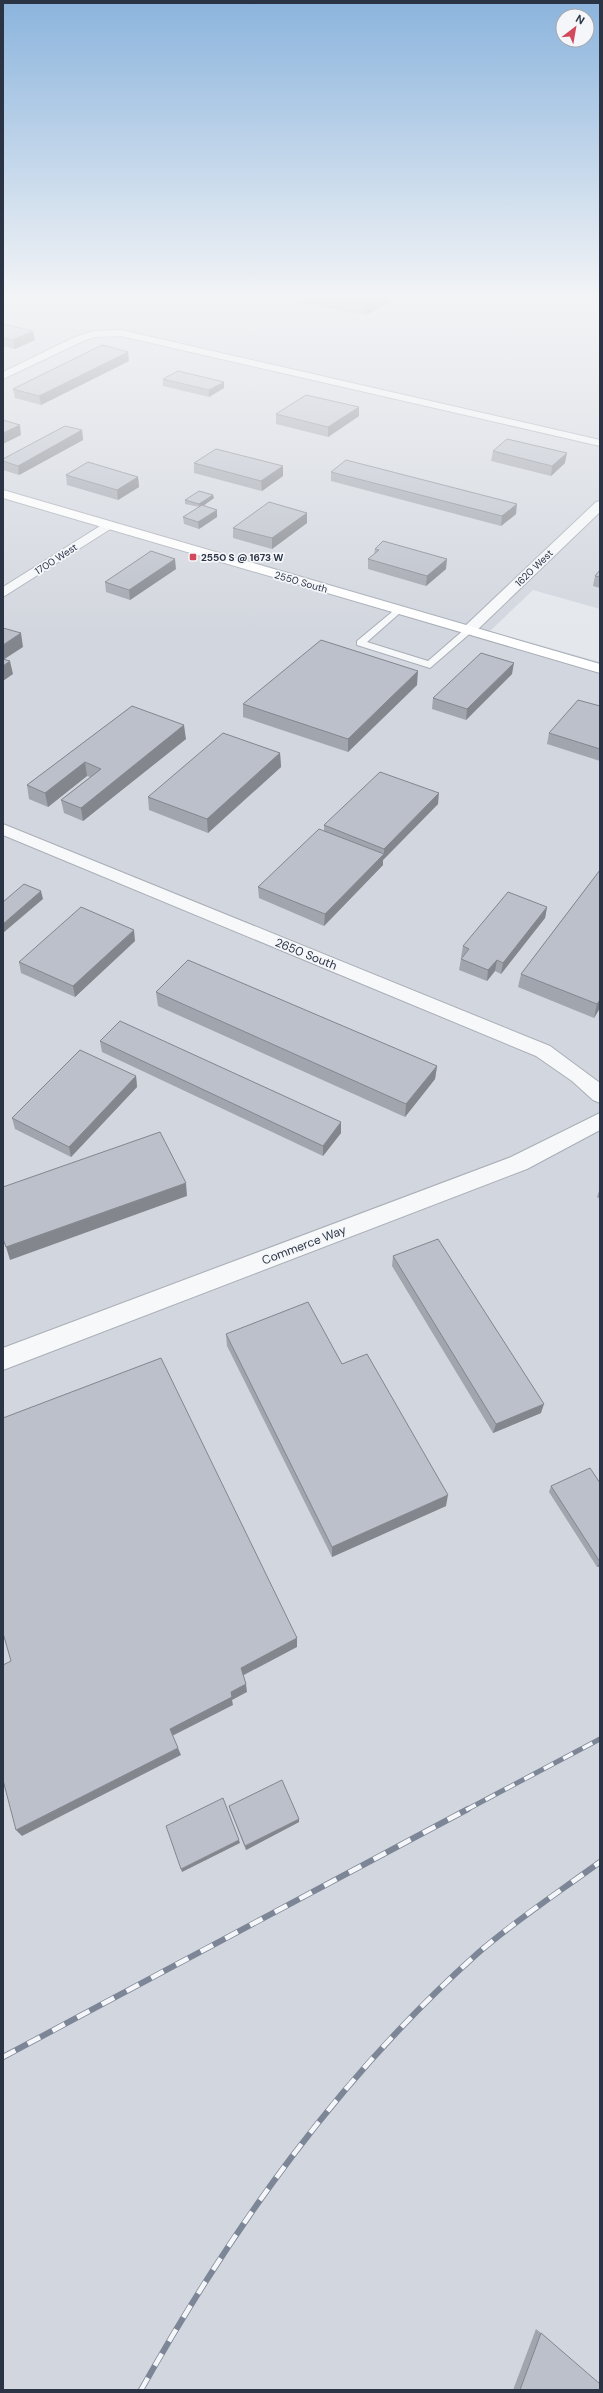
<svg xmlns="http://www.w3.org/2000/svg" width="603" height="2393" font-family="'DM Sans',sans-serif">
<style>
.built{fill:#d2d6de}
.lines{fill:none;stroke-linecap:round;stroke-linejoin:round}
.lane-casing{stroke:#a9aeb7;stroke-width:2}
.street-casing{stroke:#a9aeb7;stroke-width:2}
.secondary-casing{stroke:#a9aeb7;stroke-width:2}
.lane{fill:#f7f8fa;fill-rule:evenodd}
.street{fill:#f7f8fa;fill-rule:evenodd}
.secondary{fill:#fff;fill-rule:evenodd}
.rail-far2-casing{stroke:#7d8696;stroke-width:2}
.rail-far1-casing{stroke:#7d8696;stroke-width:5}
.rail-casing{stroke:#7d8696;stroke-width:6}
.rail-far2{stroke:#f4f6f9;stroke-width:1.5;stroke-dasharray:4.5;stroke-linecap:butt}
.rail-far1{stroke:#f4f6f9;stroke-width:3.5;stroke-dasharray:11;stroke-linecap:butt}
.rail{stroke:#f4f6f9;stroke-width:4.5;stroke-dasharray:14;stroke-linecap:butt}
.wall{fill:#a1a5ae}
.shaded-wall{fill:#83868d}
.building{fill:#bbc0ca;stroke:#83868d}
.poi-dot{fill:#d1495b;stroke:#f4f6f9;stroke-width:1.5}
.labels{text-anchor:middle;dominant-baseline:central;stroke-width:3.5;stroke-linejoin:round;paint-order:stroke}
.far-poi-label{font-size:10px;font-weight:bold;fill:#2b3445;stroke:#f4f6f9;text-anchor:start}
.far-street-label{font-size:10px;fill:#2b3445;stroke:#f4f6f9}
.street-label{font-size:12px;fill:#2b3445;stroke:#f4f6f9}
</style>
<rect width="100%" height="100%" fill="#e4e7ec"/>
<path class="built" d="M3,297H600V609L533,590L490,631L600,662V2390H3Z"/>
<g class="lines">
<g class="lane-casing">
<path id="lane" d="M398,607L401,608V612L367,642L428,661L466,628L474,630L430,668L357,645V641Z"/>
</g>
<g class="street-casing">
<path id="street" d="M121,330L600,440V446L121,336L95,337L83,341L3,379V372L75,337L94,331Z
M600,501V512L474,633H464L462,630L464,627L596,502Z
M108,521L114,525L112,528L3,597V587Z
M3,824L550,1046L600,1083V1103L593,1100L572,1081L536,1056L3,835Z
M600,1113V1130L527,1169L3,1370V1348L511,1157Z"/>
</g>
<g class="secondary-casing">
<path id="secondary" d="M3,490L600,664V673L3,498Z"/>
</g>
<use href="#lane" class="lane"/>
<use href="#street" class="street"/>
<use href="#secondary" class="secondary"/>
<g class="rail-far2-casing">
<path id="rail-far2" d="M589,297L600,299"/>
</g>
<g class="rail-far1-casing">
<path id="rail-far1" d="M466,1810L600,1739"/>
</g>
<g class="rail-casing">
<path id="rail" d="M3,2057L468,1809
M141,2390C232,2228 338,2078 478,1953C516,1920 559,1892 600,1862"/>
</g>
<use href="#rail-far2" class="rail-far2"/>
<use href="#rail-far1" class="rail-far1"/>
<use href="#rail" class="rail"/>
</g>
<path class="wall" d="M273,297H397L366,315Z
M3,324L35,340L15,349L3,346Z
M129,361L41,405L15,398L13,389Z
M163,379L224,382V388L209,397L163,386Z
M359,407V416L328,437L276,424V414Z
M82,430L83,440L19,475L3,470V459Z
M493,451L565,463L551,476L491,461Z
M194,463L283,466V476L262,491L194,473Z
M331,472L516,514L501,526L331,481Z
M66,475L138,477L139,487L118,500L67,485Z
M214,498L203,506L217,517L199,529L184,524L183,517L199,507L185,504V500Z
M307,513V523L272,549L233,538V528Z
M375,549L446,569L426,586L368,569V559L374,554Z
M176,569L130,600L106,592L105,582Z
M600,570V588L593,586L595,576Z
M512,674L466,720L432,709L433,698Z
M417,685L348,752L243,717V704Z
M132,706L186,739L83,821L64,813L61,800L90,777L87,776L48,807L29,799L27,785Z
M600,706V761L547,744L549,733Z
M280,753L281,767L208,833L149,810L148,797Z
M438,804L383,860V865L324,926L259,898L258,887L324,831V825Z
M600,870V1008L594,1018L518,987L521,974Z
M547,907L545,918L501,974L495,971L487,981L459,970L461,959L462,957H461L463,946Z
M135,941L75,997L21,973L19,962Z
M156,992L437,1066L435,1079L405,1117L158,1006Z
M100,1041L341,1122V1133L323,1156L102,1052Z
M136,1076L137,1087L71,1157L15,1129L12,1118Z
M600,1188V1199L597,1197Z
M393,1256L541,1413L493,1433L392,1266Z
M226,1334L342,1364L446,1506L332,1557L227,1346Z
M600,1483V1566L597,1567L549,1492L551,1486Z
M229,1806L299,1822L246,1850L230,1810Z
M536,2329L541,2333L600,2390H513Z"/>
<path class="shaded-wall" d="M379,297H397L366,315L367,304Z
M33,331L35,340L15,349L13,340Z
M128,352L129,361L41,405L39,396Z
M224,382V388L209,397V390Z
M359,407V416L328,437V427Z
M20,425L21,435L3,444V433Z
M82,430L83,440L19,475L18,466Z
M567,453L565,463L551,476L552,466Z
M283,466V476L262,491L261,481Z
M138,477L139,487L118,500L117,490Z
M213,495L214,498L200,508L199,504Z
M517,504L516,514L501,526L502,516Z
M217,510V517L199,529L198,522Z
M307,513V523L272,549V538Z
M175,559L176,569L130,600L129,590Z
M447,559L446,569L426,586L427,576Z
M21,633L23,647L3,660V645Z
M10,661L13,674L3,681V666Z
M514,663L512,674L466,720L467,709Z
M418,671L417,685L348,752V739Z
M184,725L186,739L83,821L81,808Z
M280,753L281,767L208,833L207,819Z
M85,762L87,776L48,807L45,793Z
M439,793L438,804L383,860V865L324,926L325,914L384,854V849Z
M41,891L43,899L3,933V924Z
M547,907L545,918L501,974L503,963Z
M134,930L135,941L75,997L73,986Z
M497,960L495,971L487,981L488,970Z
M600,1000V1008L594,1018L597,1004Z
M437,1066L435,1079L405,1117L406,1104Z
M136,1076L137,1087L71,1157L69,1147Z
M341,1122V1133L323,1156V1146Z
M186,1183L187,1196L10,1260L6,1247Z
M544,1404L541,1413L493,1433L496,1424Z
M448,1495L446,1506L332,1557V1547Z
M600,1561V1566L597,1567L600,1562Z
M297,1638V1647L242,1676L241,1668Z
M246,1684L247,1692L232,1700L233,1705L172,1736L170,1729L231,1692Z
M178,1748L181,1755L22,1836L16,1830Z
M299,1819V1822L246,1850L245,1846Z
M239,1840L240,1843L182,1872L181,1869Z"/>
<path class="building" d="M328,297H379L367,304Z
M3,324L33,331L13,340L3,338Z
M102,345L128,352L39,396L13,389Z
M178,371L224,382L209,390L163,379Z
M306,395L359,407L328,427L276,414Z
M3,420L20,425L3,433Z
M65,426L82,430L18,466L3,461V459Z
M507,439L567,453L552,466L493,451Z
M216,449L283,466L261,481L194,463Z
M346,460L517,504L502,516L331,472Z
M88,462L138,477L117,490L66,475Z
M199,491L213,495L199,504L185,500Z
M269,502L307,513L272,538L233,528Z
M202,505L217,510L198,522L183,517Z
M383,541L447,559L427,576L368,559L379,550L375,549Z
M151,551L175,559L129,590L105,582Z
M600,570V577L595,576Z
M3,628L21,633L3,645Z
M321,640L418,671L348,739L243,704Z
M481,653L514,663L467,709L433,698Z
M3,659L10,661L3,666Z
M578,700L600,706V749L549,733Z
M132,706L184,725L81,808L61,800L101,769L85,762L45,793L27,785Z
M223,733L280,753L207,819L148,797Z
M380,772L439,793L384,849L324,825Z
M319,829L384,854L325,914L258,887Z
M600,870V1000L597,1004L521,974Z
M24,884L41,891L3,924V902Z
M508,892L547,907L503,963L497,960L488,970L461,959L469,949L463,946Z
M81,907L134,930L73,986L19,962Z
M188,960L437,1066L406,1104L156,992Z
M120,1021L341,1122L323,1146L100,1041Z
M80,1050L136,1076L69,1147L12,1118Z
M160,1132L186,1183L6,1247L3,1239V1187Z
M438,1239L544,1404L496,1424L393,1256Z
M308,1302L342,1364L367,1354L448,1495L332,1547L226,1334Z
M161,1358L297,1638L241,1668L246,1684L231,1692L232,1697L170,1729L178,1748L16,1830L3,1780V1665L11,1661L3,1633V1418Z
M590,1468L600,1483V1562L551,1486Z
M282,1780L299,1819L245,1846L229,1806Z
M223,1798L239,1840L181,1869L166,1826Z
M541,2333L600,2384V2390H520Z"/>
<linearGradient id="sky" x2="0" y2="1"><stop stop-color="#8bb4dd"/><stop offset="0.47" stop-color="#f3f4f6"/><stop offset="1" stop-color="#f3f4f6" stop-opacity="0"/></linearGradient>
<rect width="603" height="632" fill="url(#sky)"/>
<rect class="poi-dot" x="189" y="553" width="8" height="8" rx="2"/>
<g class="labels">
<g class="far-poi-label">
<text x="201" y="557">2550 S @ 1673 W</text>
</g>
<g class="far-street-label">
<text transform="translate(56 559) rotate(-33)">1700 West</text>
<text transform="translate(534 568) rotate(-44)">1620 West</text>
<text transform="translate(301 582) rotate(16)">2550 South</text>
</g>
<g class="street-label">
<text transform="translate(306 954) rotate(22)">2650 South</text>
<text transform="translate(304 1245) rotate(-21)">Commerce Way</text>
</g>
</g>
<rect width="603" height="2393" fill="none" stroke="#2b3445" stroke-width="8"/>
<g transform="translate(575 28) rotate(31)"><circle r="19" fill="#f4f6f9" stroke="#a4a8b1"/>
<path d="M0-3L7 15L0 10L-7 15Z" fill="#d1495b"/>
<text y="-6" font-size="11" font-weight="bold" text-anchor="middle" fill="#2b3445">N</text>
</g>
</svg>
